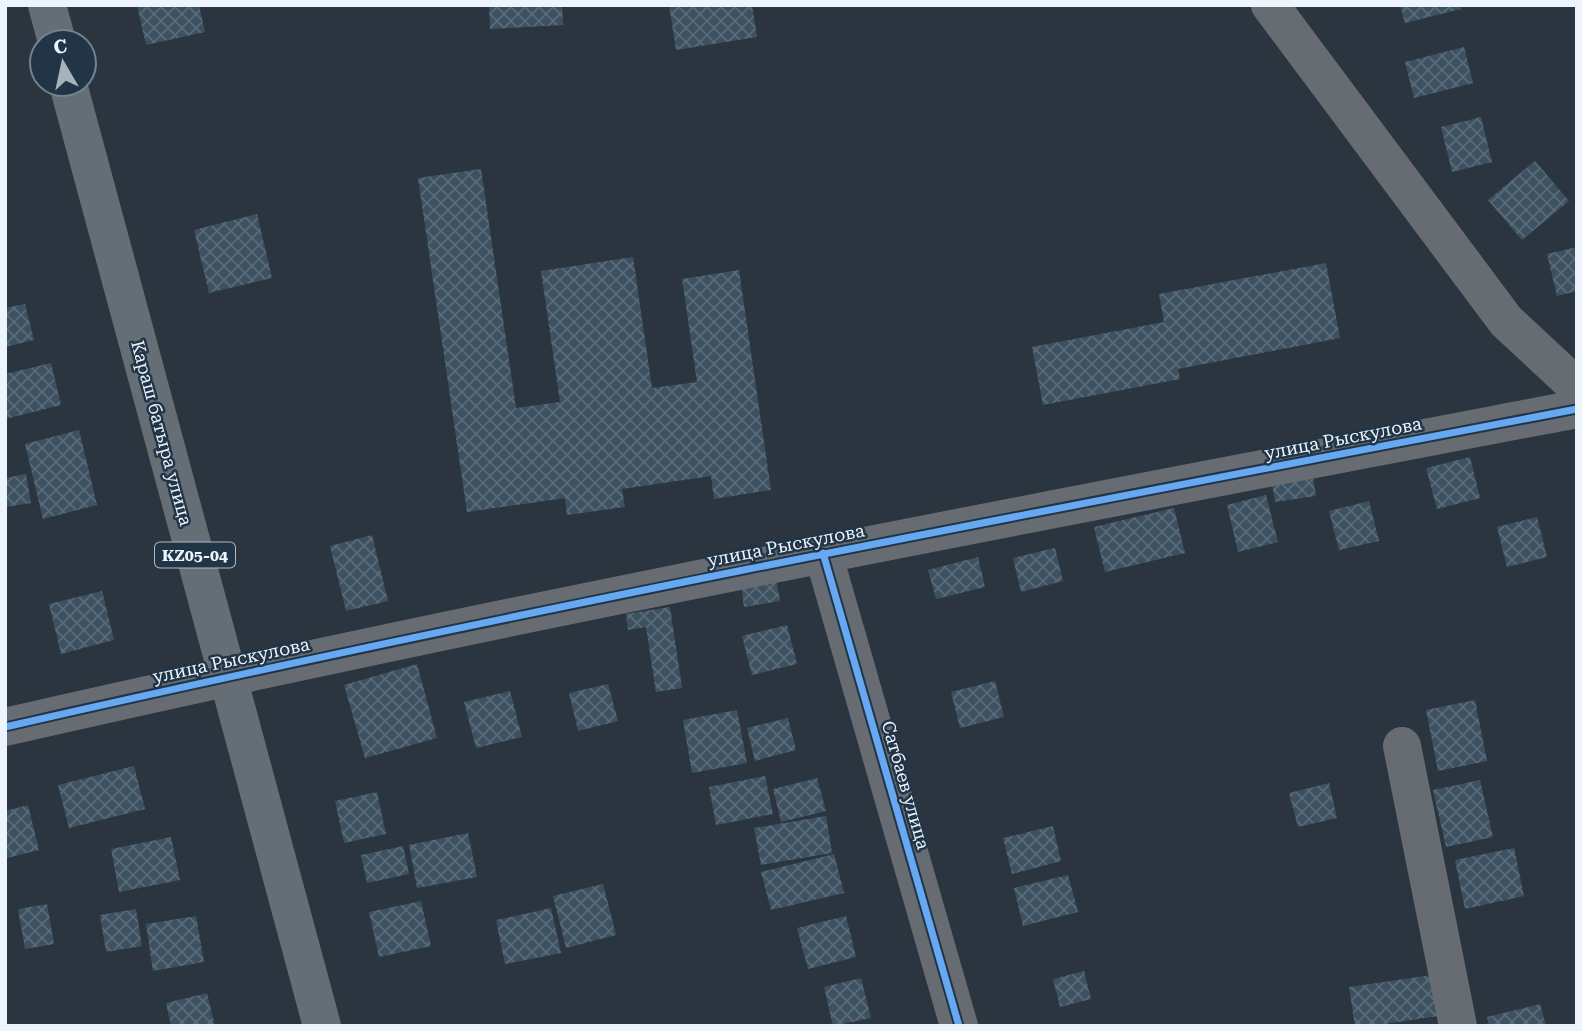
<svg xmlns="http://www.w3.org/2000/svg" width="1582" height="1031" font-family="'Roboto Serif',serif">
<style>
.building{fill:url(#building-cross-hatch)}
.lines{fill:none;stroke-linecap:round;stroke-linejoin:round}
.minor{stroke:#676c72;stroke-width:38}
.major{stroke:#666e75;stroke-width:38}
.cycleway-casing{stroke:#223547;stroke-width:11}
.cycleway{stroke:#66a8f1;stroke-width:7}
.labels{text-anchor:middle;dominant-baseline:central;stroke-width:5;stroke-linejoin:round;paint-order:stroke}
.shield{fill:#223547;stroke:#afbbc7;stroke-width:2}
.shield-label{font-size:16px;font-weight:bold;fill:#ecf5fe}
.street-label{font-size:18px;fill:#ecf5fe;stroke:#223547}
</style>
<defs>
<pattern id="building-cross-hatch" width="8" height="8" patternUnits="userSpaceOnUse" patternTransform="scale(1.75)"><rect width="8" height="8" fill="#3d5160"/><path d="M0 0l8 8M0 8l8-8" fill="none" stroke="#596b78"/></pattern>
</defs>
<rect width="100%" height="100%" fill="#2a353f"/>
<path class="building" d="M137,5H199L205,32L146,45Z
M489,5H562L563,25L490,29Z
M669,5H752L757,37L676,50Z
M1400,5H1460L1461,9L1405,23Z
M1464,47L1473,83L1414,98L1405,62Z
M1481,117L1492,162L1452,172L1441,127Z
M1535,161L1569,201L1522,240L1488,200Z
M481,169L516,408L560,402L541,271L633,257L652,388L697,382L682,279L739,270L771,490L714,499L711,476L622,489L625,507L567,515L565,498L467,512L418,178Z
M257,214L272,278L209,293L194,230Z
M1577,247V291L1557,296L1547,254Z
M1326,263L1340,338L1178,369L1180,379L1043,405L1032,347L1164,322L1159,294Z
M25,304L34,340L5,347V308Z
M51,363L61,405L5,419V374Z
M79,430L97,505L43,519L25,444Z
M1470,457L1480,498L1437,509L1426,468Z
M1312,470L1316,496L1275,502L1271,476Z
M26,474L31,503L5,507V478Z
M1266,495L1278,542L1238,552L1227,505Z
M1369,501L1379,541L1339,550L1329,511Z
M1174,508L1185,553L1105,572L1094,527Z
M1537,517L1547,557L1507,567L1497,527Z
M372,535L388,601L346,611L330,546Z
M1055,548L1063,581L1021,592L1013,558Z
M978,557L985,587L936,599L928,570Z
M776,579L780,601L744,607L741,585Z
M102,591L114,640L61,654L49,604Z
M670,607L682,688L656,692L646,627L628,630L626,614Z
M787,625L797,664L752,675L742,636Z
M417,664L437,738L365,758L344,685Z
M995,681L1004,717L960,728L951,692Z
M608,684L618,721L578,731L569,693Z
M510,691L522,737L476,748L464,702Z
M1475,700L1487,761L1438,771L1426,710Z
M737,710L747,763L692,773L683,720Z
M788,718L796,750L755,761L747,728Z
M134,766L145,809L69,828L58,785Z
M765,776L773,814L716,825L709,787Z
M817,778L826,811L781,822L773,789Z
M1480,780L1493,837L1446,847L1433,790Z
M1329,783L1337,818L1298,827L1289,793Z
M377,792L386,834L344,843L335,801Z
M28,805L39,850L7,858L5,811Z
M826,816L832,853L761,865L754,828Z
M1053,826L1061,861L1012,874L1003,838Z
M468,833L477,877L417,888L409,845Z
M171,837L180,880L119,892L111,849Z
M403,846L409,874L367,883L361,855Z
M1514,848L1524,896L1465,909L1455,860Z
M834,854L844,893L771,910L761,872Z
M1068,875L1078,912L1023,926L1014,888Z
M603,884L616,935L566,948L553,896Z
M421,901L431,946L379,957L369,912Z
M47,904L54,944L25,949L18,909Z
M551,908L561,953L505,964L496,920Z
M136,909L142,946L106,952L100,915Z
M196,916L204,962L153,971L146,924Z
M846,916L856,957L808,969L797,928Z
M1084,971L1091,999L1060,1007L1053,979Z
M1432,975L1438,1016L1371,1026H1355L1349,987Z
M861,978L871,1018L833,1026L824,987Z
M207,993L215,1026H171L166,1003Z
M1540,1004L1546,1026H1489L1487,1017Z"/>
<g class="lines">
<path class="minor" d="M1270,5L1506,321L1577,387
M823,553L959,1026
M5,727C526,608 1052,509 1577,409
M1402,746L1458,1026"/>
<path class="major" d="M47,5L57,42
M68,84L322,1026"/>
<g class="cycleway-casing">
<path id="cycleway" d="M823,553L959,1026
M5,727C526,608 1052,509 1577,409"/>
</g>
<use href="#cycleway" class="cycleway"/>
</g>
<g class="labels">
<rect class="shield" x="155" y="542.5" width="80" height="25" rx="5"/>
<g class="shield-label">
<text x="195" y="555">KZ05-04</text>
</g>
<g class="street-label">
<text transform="translate(162 433) rotate(75)">Караш батыра улица</text>
<text transform="translate(1343 438) rotate(-11)">улица Рыскулова</text>
<text transform="translate(786 545) rotate(-11)">улица Рыскулова</text>
<text transform="translate(231 660) rotate(-12)">улица Рыскулова</text>
<text transform="translate(906 785) rotate(74)">Сатбаев улица</text>
</g>
</g>
<rect width="1582" height="1031" fill="none" stroke="#ecf5fe" stroke-width="14"/>
<g transform="translate(63 63) rotate(351)"><circle r="33" fill="#223547" stroke="#738290" stroke-width="2"/>
<path d="M0-5L12 26L0 18L-12 26Z" fill="#a8b2bb"/>
<text y="-10" font-size="19" font-weight="bold" text-anchor="middle" fill="#ecf5fe">С</text>
</g>
</svg>
